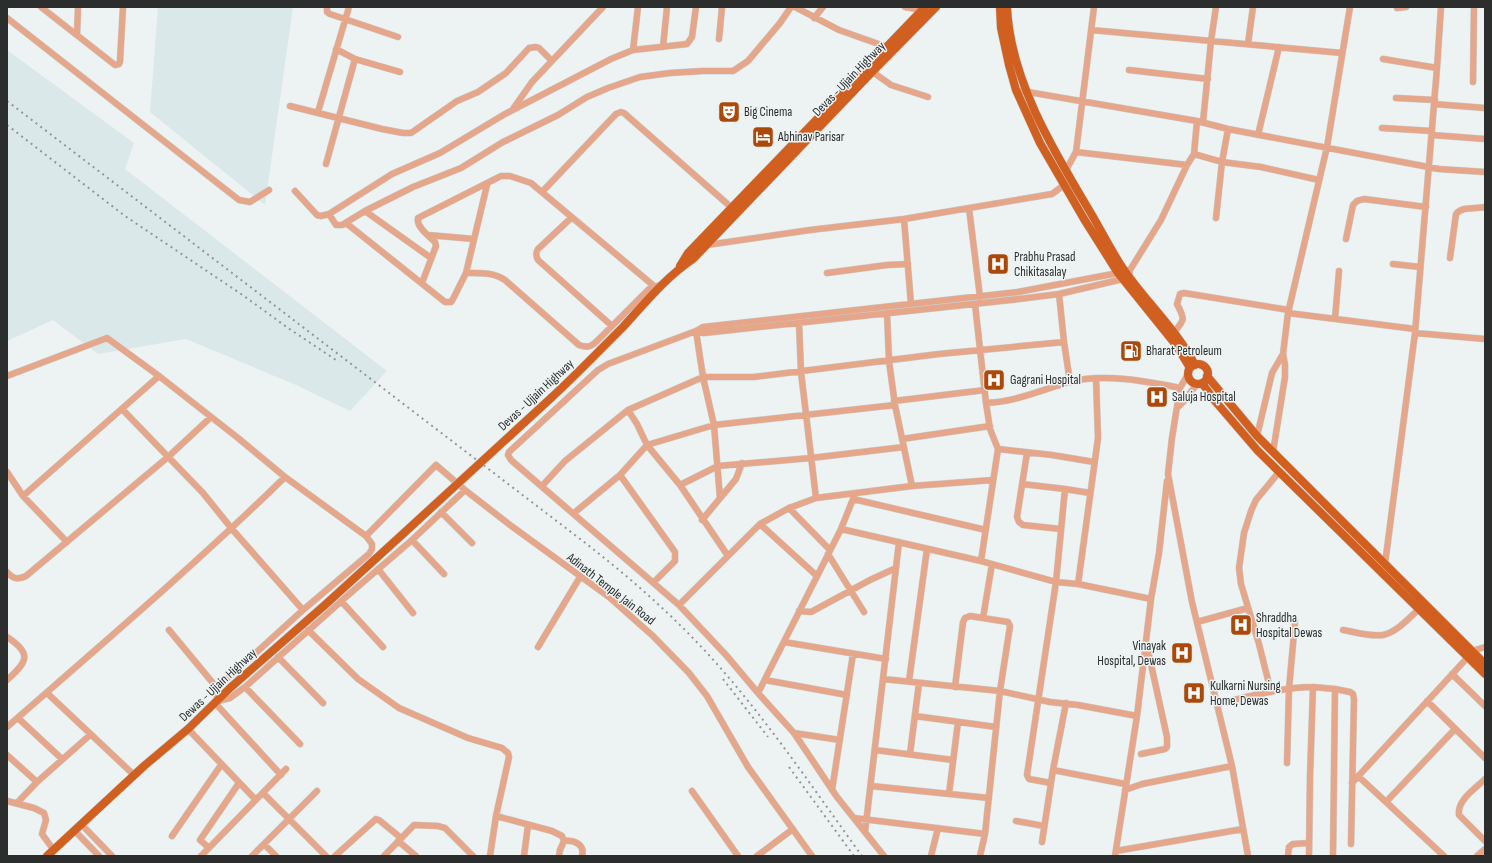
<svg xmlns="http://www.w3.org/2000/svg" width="1492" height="863" font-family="'Sofia Sans Condensed',sans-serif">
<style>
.built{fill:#dae8ea}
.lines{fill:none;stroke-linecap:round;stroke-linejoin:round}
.minor-casing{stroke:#cacfd0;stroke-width:7}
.major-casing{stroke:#cacfd0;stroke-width:9}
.minor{stroke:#e5a689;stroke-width:6}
.major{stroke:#d15f1f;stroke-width:8}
.rail{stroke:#939697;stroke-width:2;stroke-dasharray:2 4;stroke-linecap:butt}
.major-bridge-casing{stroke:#cacfd0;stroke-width:9;stroke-linecap:butt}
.major-bridge{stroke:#d15f1f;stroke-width:8}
.labels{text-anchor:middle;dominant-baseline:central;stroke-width:3;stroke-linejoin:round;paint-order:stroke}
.street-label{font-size:13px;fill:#2c2e2e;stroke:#edf2f3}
.poi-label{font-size:13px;fill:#2c2e2e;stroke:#edf2f3;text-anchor:start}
</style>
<rect width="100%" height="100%" fill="#edf2f3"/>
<path class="built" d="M158,7H293L265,205L150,112Z
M7,50L134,143L125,169L387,371L350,411L296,385L186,339L98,354L53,320L7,341Z"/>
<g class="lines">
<g class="minor-casing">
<path id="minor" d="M41,7L115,65L119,64L120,61L123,7
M327,7V12L330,14L398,37
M795,7L839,30L887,47
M905,7L922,10
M1397,8L1406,7
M7,18L239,200L250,202L269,190
M814,18L823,7
M1091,30L1342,53
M77,35L78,7
M719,39L722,7
M1248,44L1253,7
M663,47L667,7
M633,50L638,7
M355,59L400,72
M1383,59L1437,68
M870,70L891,85L928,97
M1129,70L1208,79
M1473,82L1474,7
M1016,90L1197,121L1228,129L1439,169L1485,172
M1396,98L1435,100
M1434,104L1485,108
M290,106L382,129L403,133H411L457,101L478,92L506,73L529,48L536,47L539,48L552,61
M513,109L532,82L603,7
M318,112L349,7
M1203,122L1211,41L1216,7
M1382,128L1432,131
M1258,135L1279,47
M1432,135L1485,139
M1076,152L1187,165
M1194,154L1222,162L1261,167L1319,180
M326,164L355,59L336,49
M1066,170L1076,152L1094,7
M295,191L317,215L321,216L329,214L392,174L440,153L505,114L611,59L633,50L687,44L692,37L696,7
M542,192L616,114L621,112L624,113L732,208
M969,208L980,297
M365,211L431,258
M329,214L336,225H342L365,211L413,187L461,168L503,142L558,115L587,97L608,88L640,77L670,73L702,71H733L748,61L780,23L791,7
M571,218L538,249C535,253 536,256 538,260L612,326
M1216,218L1222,162L1228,129
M904,219L911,304
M346,223L445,302H451L453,299L466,273C480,273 493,272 505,280L579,345C587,348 591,347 597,341L649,289L663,284
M428,235L474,239
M1346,239L1353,205L1357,201L1364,199L1426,207
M707,245L810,230L904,219L1052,194L1064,185
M1450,258L1456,214C1462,206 1476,209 1485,207
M1393,264L1420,267
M466,273L487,185
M827,273L887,265L908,264
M422,283L436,246L435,242C429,236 416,227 418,218L501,176H510L531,183L654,286
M1059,294L1064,342L1070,382
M975,304L986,403L990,429L998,449L981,561
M887,313L889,361L895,405L912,486
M1288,313L1415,329
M1335,319L1339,271
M799,323L801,372L816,498
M696,331L704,333L1019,299L1059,294L1123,279L1129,276L1130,270L1161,220L1187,165L1194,154L1197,121
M696,331L703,377L714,425L720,498
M1174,332C1185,320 1185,319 1177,304L1180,294L1184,293L1289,310
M1415,333L1485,339
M1188,374L1180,388L1172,438L1168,474L1192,602L1232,766L1248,856
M7,376L107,338L159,376L238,438L285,477L366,536L372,544V549L369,554L303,610L217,688V701L230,698L245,687L347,596L412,540L465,490
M894,401L985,390
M986,403C1015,402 1041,390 1069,382C1103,373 1146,381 1180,388
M1177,408L1184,401L1197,384
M122,409L203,493L232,529L303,610
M628,410L637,424L647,445L680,485L728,556
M1257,436L1272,373L1283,354
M902,439L990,426
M998,449L1052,455L1094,462
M1273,452L1285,377V365L1283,354L1288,313L1327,147L1350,7
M1027,453L1017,517L1019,522L1023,525L1061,529
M7,472L23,496L67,542
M620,475L675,552V561L654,582
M1022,484L1065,489
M680,485L718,466L811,458L904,447
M542,486L565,461L628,410L703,377H754L939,354L1064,342
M23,496L159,376
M853,499L986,530
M789,508L830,550
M441,512L472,543
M574,513L620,475L647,445L714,425L895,405
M702,520L736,479L742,463
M760,524L817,576
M841,529L981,561L1056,582L1078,584L1151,599
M366,536L436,465L465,490L510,525L609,597L653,636L689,673L707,696L748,767L812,856
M412,540L444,574
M828,554L864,612
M1385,564L1415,333L1437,68L1441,7
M378,569L413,613
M7,572C13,579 18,580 26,576L168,457L211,417
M1078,584L1098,438L1096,378
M341,601L383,647
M679,605L760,524L789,508L816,498L912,486L993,480
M799,611L811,612L870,580L896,568
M983,618L992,564
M1197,622L1248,608
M169,630L217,688
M308,630L358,679L399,708L468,738L502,748L508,753L509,757L496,816L490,856
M1343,630C1355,632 1370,637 1383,635C1397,632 1409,618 1419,609
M7,637C33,654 27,662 7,680
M784,642L886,659
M538,647L580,577
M1472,651L1485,647
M278,657L323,703
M1452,674L1485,706
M883,679L1000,691L1050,702L1078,705L1137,716
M765,680L847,695
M909,681L927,549
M245,687L300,744
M955,687L963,622L965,618L970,616L1008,622L1010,626L1000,691L985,834L980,856
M1313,687L1335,689L1333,856
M1335,689L1350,692L1353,694L1354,699L1351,844
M1271,692L1259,644L1241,584L1239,568L1244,533L1251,511L1256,500L1279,472
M47,693L134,775
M758,693L841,529L855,494
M1427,701L1485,758
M215,703L281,775
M1217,704C1248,697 1281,687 1313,687L1310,777L1309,856
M915,716L996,727
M18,718L62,759
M7,727C101,645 196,564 285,477
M188,729L255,799
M794,733L840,740
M875,750L953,760
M910,754L919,683
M1141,754L1165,749L1167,747V737L1147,646
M7,755L37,782
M1287,763L1289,689L1295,622
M1053,770L1125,784
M1358,776L1444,856
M1485,779C1475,789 1457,800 1459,815L1485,841
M1051,783L1029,779L1027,775L1056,582L1065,489L1090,493
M1352,783L1468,657
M871,786L989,798
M832,790L853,654
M1125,790L1142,784L1232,766
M692,791L738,856
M263,793L326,856
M949,794L958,722
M7,801L34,808L44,813L46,820L42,834L53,849
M1386,802L1455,729
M17,803L37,782L90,735
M496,816L552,831L562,836L564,841
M854,818L985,834
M1016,821L1044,826
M81,824L112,856
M74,830L99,856
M865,832L899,542
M172,836L221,765
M398,841L416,856
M1042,842L1053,770L1066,703
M264,844L276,856
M209,848L200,840L239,783
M1116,851L1243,829
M201,856L286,769
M252,856L317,791
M335,856L376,819L379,820L401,838
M384,856L414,825L438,826L445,828L473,856
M524,856L528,825
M559,856L560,850L564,841C574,840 585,844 582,856
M757,856L793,829
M884,856L837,797L794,733L758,693L726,655L679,605L511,460L508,455L509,452L598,370L608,364L696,331L703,327L1018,292L1118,273L1124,270H1130
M931,856L938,828
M1115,856L1137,716L1151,599L1159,553L1167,481
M1288,856L1289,847L1293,844L1309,843
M1477,856L1485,849"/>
</g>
<g class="major-casing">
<path id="major" d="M1000,7L1001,28L1009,65L1016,90L1040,143L1084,219L1118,273L1176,345L1190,368
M1007,7C1010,79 1053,150 1089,210C1101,230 1111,251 1124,270C1147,303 1176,329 1195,365
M680,266L688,253L925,7
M1188 374a10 10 0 1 1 20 0a10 10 0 1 1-20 0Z
M1207,376L1257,436L1485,664
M1202,383L1215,401L1258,451L1485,674
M551,398C576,375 599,351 623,327C645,303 666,277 693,259L872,72L936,7
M47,856L144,766L188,729L230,688L326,604L405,532"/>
</g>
<use href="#minor" class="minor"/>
<use href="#major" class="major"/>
<path class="rail" d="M7,101L588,545C634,581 678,620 717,664C770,724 815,791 862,856
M7,125L125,216L244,296L288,328L339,362
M723,679L768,737
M789,767L854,856"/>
<g class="major-bridge-casing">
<path id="major-bridge" d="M405,532L551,398"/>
</g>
<use href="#major-bridge" class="major-bridge"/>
</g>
<defs>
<g id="theatre-square" transform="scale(1.15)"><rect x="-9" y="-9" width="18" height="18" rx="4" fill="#ab490b" stroke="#edf2f3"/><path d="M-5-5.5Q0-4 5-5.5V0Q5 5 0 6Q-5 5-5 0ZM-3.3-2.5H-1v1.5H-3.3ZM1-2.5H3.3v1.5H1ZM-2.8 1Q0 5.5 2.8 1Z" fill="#fff"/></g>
<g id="hotel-square" transform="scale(1.15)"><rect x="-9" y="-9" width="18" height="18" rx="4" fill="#ab490b" stroke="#edf2f3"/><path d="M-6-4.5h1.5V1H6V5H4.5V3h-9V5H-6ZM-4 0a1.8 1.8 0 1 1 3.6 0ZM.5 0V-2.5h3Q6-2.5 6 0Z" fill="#fff"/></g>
<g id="hospital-square" transform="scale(1.15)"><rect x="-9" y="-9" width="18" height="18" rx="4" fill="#ab490b" stroke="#edf2f3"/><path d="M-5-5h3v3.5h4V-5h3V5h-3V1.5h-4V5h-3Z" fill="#fff"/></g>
<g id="fuel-square" transform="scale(1.15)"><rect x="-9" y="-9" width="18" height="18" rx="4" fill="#ab490b" stroke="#edf2f3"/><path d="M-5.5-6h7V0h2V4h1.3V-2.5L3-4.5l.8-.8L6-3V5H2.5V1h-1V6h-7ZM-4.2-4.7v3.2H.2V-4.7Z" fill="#fff"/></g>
</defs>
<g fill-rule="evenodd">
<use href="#theatre-square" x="729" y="112"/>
<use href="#hotel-square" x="763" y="137"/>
<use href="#hospital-square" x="998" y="264"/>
<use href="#fuel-square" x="1131" y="351"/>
<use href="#hospital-square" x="994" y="380"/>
<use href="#hospital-square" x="1157" y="397"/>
<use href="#hospital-square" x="1241" y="625"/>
<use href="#hospital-square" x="1182" y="653"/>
<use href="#hospital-square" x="1194" y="693"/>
</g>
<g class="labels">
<g class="street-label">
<text transform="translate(849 79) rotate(-46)">Devas - Ujjain Highway</text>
<text transform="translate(536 395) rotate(-43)">Devas - Ujjain Highway</text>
<text transform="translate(611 589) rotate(38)">Adinath Temple Jain Road</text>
<text transform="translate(218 685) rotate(-43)">Dewas - Ujjain Highway</text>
</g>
<g class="poi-label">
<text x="744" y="112">Big Cinema</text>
<text x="778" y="137">Abhinav Parisar</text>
<text x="1014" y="257">Prabhu Prasad<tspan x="1014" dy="15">Chikitasalay</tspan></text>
<text x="1146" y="351">Bharat Petroleum</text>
<text x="1010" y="380">Gagrani Hospital</text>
<text x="1172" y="397">Saluja Hospital</text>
<text x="1256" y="618">Shraddha<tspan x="1256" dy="15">Hospital Dewas</tspan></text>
<text x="1166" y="646" text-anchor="end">Vinayak<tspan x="1166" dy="15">Hospital, Dewas</tspan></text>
<text x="1210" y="686">Kulkarni Nursing<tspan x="1210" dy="15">Home, Dewas</tspan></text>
</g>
</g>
<rect width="1492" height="863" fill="none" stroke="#2c2e2e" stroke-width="16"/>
</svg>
